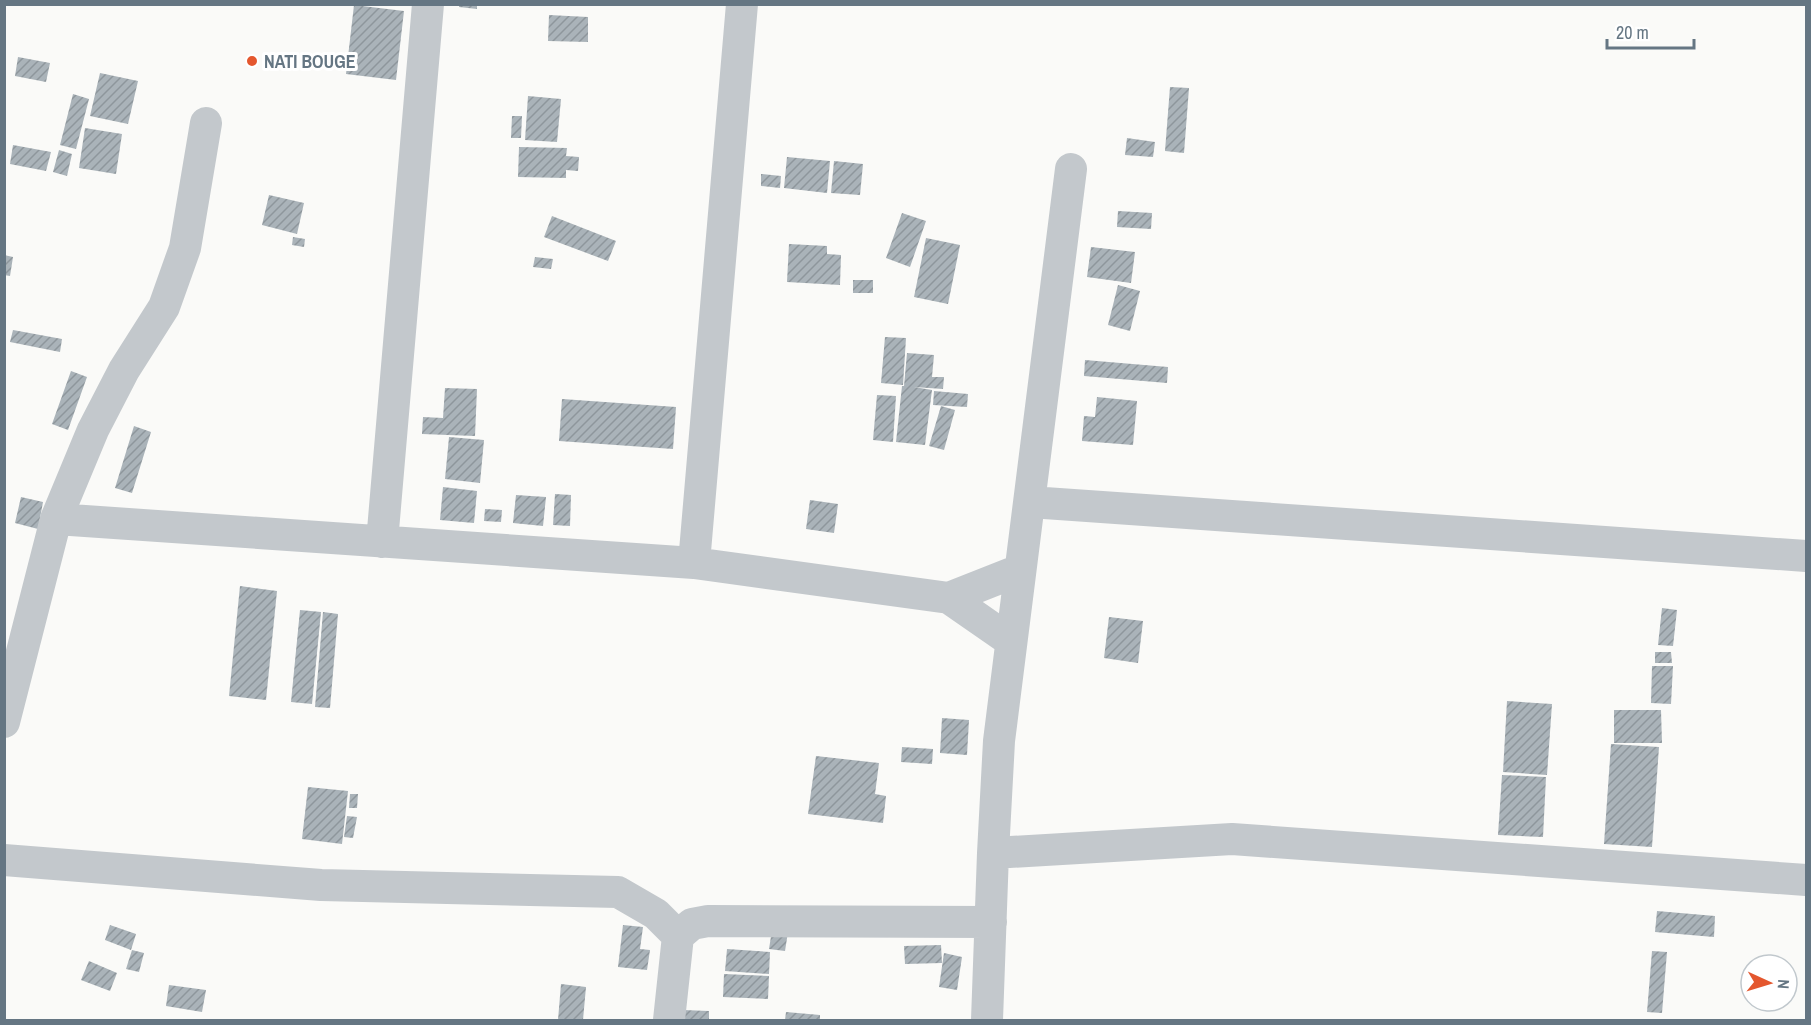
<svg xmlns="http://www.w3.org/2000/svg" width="1811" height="1025" font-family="'Archivo Narrow',sans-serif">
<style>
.building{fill:url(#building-hatch)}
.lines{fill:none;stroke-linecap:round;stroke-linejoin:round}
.minor{stroke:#c3c8cc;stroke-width:32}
.poi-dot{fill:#e4572e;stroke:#fff;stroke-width:2}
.labels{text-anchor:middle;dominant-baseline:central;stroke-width:6;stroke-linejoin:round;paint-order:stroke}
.poi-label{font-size:18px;font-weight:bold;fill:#657683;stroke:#fff;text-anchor:start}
</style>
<defs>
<pattern id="building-hatch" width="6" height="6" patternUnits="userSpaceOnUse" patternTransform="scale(1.5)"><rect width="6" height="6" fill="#aab3b9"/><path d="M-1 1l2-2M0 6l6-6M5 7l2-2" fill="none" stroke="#8e969c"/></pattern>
</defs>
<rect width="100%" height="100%" fill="#fafaf8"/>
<path class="building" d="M459,4H477V9L459,7Z
M354,5L404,11L396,80L346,74Z
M549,15L588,17V42L548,41Z
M18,57L50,63L46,82L15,76Z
M100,73L138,81L128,124L90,116Z
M1170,87L1189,88L1184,153L1165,151Z
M73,94L89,99L76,149L60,145Z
M528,96L561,99L557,142L525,140Z
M512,116H522L521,138H511Z
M85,128L122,134L116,174L79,168Z
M1127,138L1155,142L1153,157L1125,155Z
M13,145L51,152L46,171L10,164Z
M519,147L567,148L566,156L579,157L578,171L566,170V178L518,177Z
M59,150L72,154L67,176L53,172Z
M787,157L830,161L827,193L784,188Z
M834,161L863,164L860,195L831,193Z
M761,174L781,176L780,188L761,186Z
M269,195L304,203L297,234L262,225Z
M1118,211L1152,213L1151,229L1117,227Z
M902,213L926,221L910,267L886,258Z
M552,216L616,241L608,261L544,237Z
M293,237L305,239L304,247L292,245Z
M926,238L960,245L948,304L914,297Z
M789,244L827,246V254L841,255L840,285L787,282Z
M1091,247L1135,252L1131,283L1087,277Z
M4,255L13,257L10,276L4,275Z
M535,257L553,259L551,269L533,267Z
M853,280H873V293H853Z
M1118,285L1140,291L1130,331L1108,325Z
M13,330L62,339L60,352L10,342Z
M885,337L906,338L903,385L881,383Z
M907,353L934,355L932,377H944L943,389L914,387L932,390L925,445L896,442L902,386H904Z
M1085,360L1168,367L1167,383L1084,376Z
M71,371L87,377L68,430L52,424Z
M445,388L477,389L475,436L422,434L423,417L443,418Z
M934,391L968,394L967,407L933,405Z
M877,395L896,396L893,442L873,440Z
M1097,397L1137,401L1133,445L1082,441L1084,416L1095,417Z
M562,399L676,407L673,449L559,441Z
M941,406L955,410L944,450L929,446Z
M134,426L151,432L132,493L115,488Z
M449,437L484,440L480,483L445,479Z
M443,487L477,491L474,523L440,520Z
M555,494L571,495L570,526L553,525Z
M516,495L546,497L543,526L513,523Z
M21,497L43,502L38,529L15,523Z
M810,500L838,504L834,533L806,529Z
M485,509L502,510L501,522L484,521Z
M240,586L277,591L266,700L229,696Z
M1662,608L1677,610L1673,646L1658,645Z
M300,610L321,612L312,704L291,702Z
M323,612L338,614L330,708L315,707Z
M1109,617L1143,621L1138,663L1104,658Z
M1655,652H1671L1672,663H1655Z
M1652,666H1673L1671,704L1651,703Z
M1507,701L1552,704L1547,775L1503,772Z
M1614,710H1661L1662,743H1614Z
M942,718L969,720L967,755L940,753Z
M1611,744L1659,747L1652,847L1604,844Z
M902,747L933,749L932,764L901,762Z
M816,756L879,763L875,794L886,796L883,823L808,814Z
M1502,775L1546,777L1543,837L1498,835Z
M308,787L348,791L342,844L302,839Z
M350,794H358L357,808H349Z
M347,816L357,817L353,838L344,837Z
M1657,911L1715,916L1714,937L1655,932Z
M110,925L136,934L131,950L105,940Z
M623,925L643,927L640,949L650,950L647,970L618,967Z
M772,930L788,932L785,951L769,949Z
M941,945L942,963L905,964L904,946Z
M727,949L770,952L769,974L725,971Z
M132,950L144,953L139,972L126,969Z
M1652,951L1667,952L1662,1013L1647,1012Z
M944,953L962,957L957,990L939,987Z
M89,961L117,973L110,991L81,980Z
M724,974L769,976L768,999L723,997Z
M561,984L586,987L583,1020H558Z
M169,985L206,990L202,1012L166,1006Z
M683,1010L709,1011V1020H682Z
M786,1012L820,1015V1020H785Z"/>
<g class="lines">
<path class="minor" d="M1030,502L1806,556
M56,519L93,430L124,370L164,307L185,248L206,123
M382,542L428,4
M694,563L949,598L1011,641
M949,598L1020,570
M4,722L56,519L694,563L742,4
M993,853L1232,839L1806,880
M4,860L321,885L618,892L656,914L678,936
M669,1020L678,936L692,924L708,921L991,922
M987,1020L993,853L999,741L1071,169"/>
</g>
<circle class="poi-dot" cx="252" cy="61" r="6"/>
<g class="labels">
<g class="poi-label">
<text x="264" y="61">NATI BOUGE</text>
</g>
</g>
<rect width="1811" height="1025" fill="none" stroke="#657683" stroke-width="12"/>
<g transform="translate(1769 983) rotate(94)"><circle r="28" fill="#ffffff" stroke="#c1c8cd" stroke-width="1.5"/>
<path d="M0-4.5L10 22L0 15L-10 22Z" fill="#e4572e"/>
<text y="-9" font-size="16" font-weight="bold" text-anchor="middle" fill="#657683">N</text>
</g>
<path d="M1607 39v9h87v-9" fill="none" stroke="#657683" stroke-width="3"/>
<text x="1616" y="39" font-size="18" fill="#657683" stroke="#ffffff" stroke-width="4.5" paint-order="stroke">20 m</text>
</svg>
